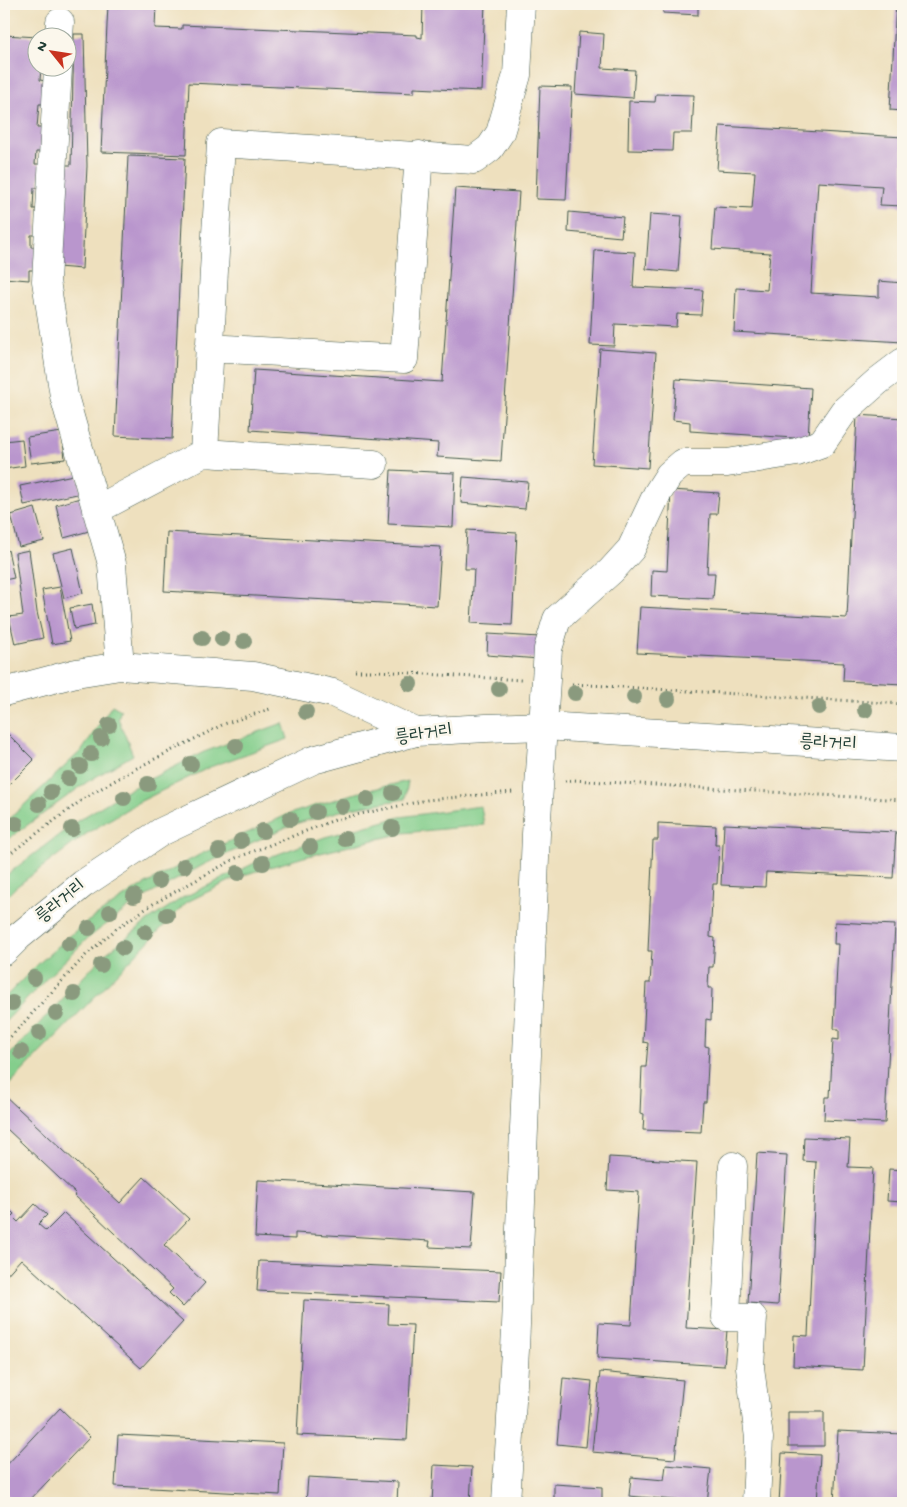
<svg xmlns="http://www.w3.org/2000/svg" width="907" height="1507" font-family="'Gochi Hand','Poor Story',sans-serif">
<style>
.green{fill:#84ce8c;stroke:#528660}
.building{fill:#b996cd}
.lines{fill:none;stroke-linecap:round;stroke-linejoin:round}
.minor-casing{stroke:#3e5549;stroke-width:29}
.major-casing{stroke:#3e5549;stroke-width:29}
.path{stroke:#3e5549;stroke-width:3;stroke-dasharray:1 4;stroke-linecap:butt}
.minor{stroke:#fff;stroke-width:28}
.major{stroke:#fff;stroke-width:28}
.tree{fill:#8a9a7e}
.labels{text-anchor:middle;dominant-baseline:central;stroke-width:5;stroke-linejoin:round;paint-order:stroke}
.street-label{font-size:18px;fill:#1f3d34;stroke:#fbf7ec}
</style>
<rect width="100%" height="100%" fill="#fbf7ec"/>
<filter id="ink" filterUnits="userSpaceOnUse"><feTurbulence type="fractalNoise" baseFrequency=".02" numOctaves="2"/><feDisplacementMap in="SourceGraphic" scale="10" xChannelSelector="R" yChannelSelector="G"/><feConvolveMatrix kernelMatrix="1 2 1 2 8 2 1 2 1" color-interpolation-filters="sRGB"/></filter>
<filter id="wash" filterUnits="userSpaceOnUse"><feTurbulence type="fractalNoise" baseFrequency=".0096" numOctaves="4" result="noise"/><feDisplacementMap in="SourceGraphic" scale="20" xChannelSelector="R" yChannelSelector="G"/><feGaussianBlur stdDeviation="1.12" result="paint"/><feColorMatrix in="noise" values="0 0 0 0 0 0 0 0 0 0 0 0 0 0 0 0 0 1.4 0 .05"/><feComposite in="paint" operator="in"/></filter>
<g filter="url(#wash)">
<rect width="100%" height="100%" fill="#eee0be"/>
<path class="green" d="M112,705L121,710L118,718L133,755L87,782L4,842V824L83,749Z
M283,723L288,739L210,767L137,803L86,834L16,887L4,899V877L77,821L130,789L204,752Z
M408,781L405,799L351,808L291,825L205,864L136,902L88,938L48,977L4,1023V998L37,965L81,926L133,891L201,854L289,814L352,794Z
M481,806L484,825L403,833L304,857L240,876L187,902L4,1090V1061L104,955L149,920L182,898L259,861L325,837L400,817Z"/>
<g id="blocks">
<path class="building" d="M108,4H156L155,28L182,29V25L417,35V37L422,38L423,4H485L481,91L414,88V93L189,83L186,155L101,152Z
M663,4H698V15L663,13Z
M896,4H903V111L890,110Z
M579,32L604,34L602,68L635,70L633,98L575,94Z
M74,34H84L87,166L82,269L58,267L64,165H71Z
M4,35L38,37V68H41L40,80L45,81L44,104H39L37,128H42L41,152H36L35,164H40L39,188H34L33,209H37L36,235H31V247H36L34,270H29V280L4,278Z
M540,86L572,87L566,200L536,199Z
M656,94L694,95L692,133H673L672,151L628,150L629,101L655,102Z
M720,126L903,137V206L880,205L882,186L818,182L811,293L879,297V281L903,283V342L734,332L736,288L767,290L770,253L712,249L715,207L752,209L755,172L717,170Z
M128,156L185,158L172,439L115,436Z
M455,188L519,192L501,461L437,457L438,443L250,430L254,370L442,382Z
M569,212L623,217L621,237L568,232Z
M650,214L682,216L678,272L646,269Z
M595,250L635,252L633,287L703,290L701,315L677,314L676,327L615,324L614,346L590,345Z
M600,349L656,353L648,468L592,464Z
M676,379L811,388L808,439L690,431V422L673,420Z
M857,415L903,418V684L843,681L844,663L637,653L640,607L847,618Z
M62,432L65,459L31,463L27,437Z
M22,439L25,466L4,469V441Z
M391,470L455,473L453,527L388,524Z
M78,474L82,493L24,505L20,486Z
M463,477L528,482L525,509L461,503Z
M671,490L719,493L717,514H710L707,573H715L713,599L651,596L652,570L667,571Z
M80,498L89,531L64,538L56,505Z
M35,508L44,541L19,547L11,515Z
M467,530L517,533L512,625L471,623L474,569H465Z
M167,532L441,547L437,606L164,591Z
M73,548L83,593L64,598L53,553Z
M8,550L14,578L4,580V551Z
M29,550L37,612L43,638L15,644L9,617L23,615L15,553Z
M60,587L70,641L52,644L42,590Z
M92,604L95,625L74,629L70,608Z
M4,627L10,633L4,640Z
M488,634L540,637L539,659L487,655Z
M4,730L34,760L9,785L4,780Z
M658,823L716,826L715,845H719L717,884H713L710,937L715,938L713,967H709L708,988H712L711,1020L706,1019L705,1046L709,1047L706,1102H703L701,1132L643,1130L644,1114L640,1113L642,1067H646L648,1043L643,1042L646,983H650L652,951H648L653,840H658Z
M724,824L896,832L893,878L766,872L765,887L721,885Z
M835,922L895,925L885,1123L824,1120L825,1097H830L833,1039L839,1040V1029H834L838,944H834Z
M4,1095L120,1203L144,1177L189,1219L164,1245L205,1283L183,1307L169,1293L173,1289L74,1195L76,1194L7,1129L5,1131L4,1130Z
M804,1137L850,1139L848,1167L873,1168L863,1370L793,1366L794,1335L808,1336L816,1162L803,1161Z
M757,1153L787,1155L778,1305L748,1303Z
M609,1157L697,1162L686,1328L727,1330L724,1366L597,1358L599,1323L631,1325L639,1192L607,1190Z
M889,1169L903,1170V1202L887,1201Z
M258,1180L475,1192L471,1249L429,1247L430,1241L295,1233V1239L255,1237Z
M4,1204L14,1214L12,1216L18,1222L35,1204L47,1215L38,1224L46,1231L64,1213L183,1322L141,1368L21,1259L4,1278Z
M259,1261L501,1271L499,1302L257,1291Z
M304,1300L389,1304L388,1324L413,1325L407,1440L297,1435Z
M600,1372L683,1380L675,1459L592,1452Z
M563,1378L592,1381L586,1447L557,1444Z
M60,1408L90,1437L27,1503H15L4,1492V1468Z
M788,1412H824V1446H788Z
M838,1431L903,1434V1503H834Z
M118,1435L283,1443L280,1495L115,1486Z
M782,1453L820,1455L817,1503H779Z
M434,1465L472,1467L470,1503H432Z
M666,1465L711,1469L707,1503L629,1496L631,1477L664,1480Z
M308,1477L398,1482L397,1503H306Z
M554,1484L602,1487V1503H554Z
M623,1499L649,1500V1503H622Z"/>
</g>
</g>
<g filter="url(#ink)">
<use href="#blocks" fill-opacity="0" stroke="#3e5549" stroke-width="1"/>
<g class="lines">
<g class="minor-casing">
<path id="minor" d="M59,38L60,22
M58,68L46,281L64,396L112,564L120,666
M209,348L404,359L419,155
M204,453L221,143L474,160L490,148L500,133L517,75L521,4
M96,510L204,453L374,464
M4,692L76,673L120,666L253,676L333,693L416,732
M733,1166L726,1317L753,1318L750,1367L759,1438L756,1503
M506,1503L515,1350L536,834L548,649L557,619L611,571L631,549L657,494L669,475L683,463H727L797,452L822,443L844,411L878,381L903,362"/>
</g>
<g class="major-casing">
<path id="major" d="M4,951L18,937L83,884L161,832L313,760L416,732L486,728L544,726L903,748"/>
</g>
<path class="path" d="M355,671H378L521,680
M572,684L903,704
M565,781L573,780L903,800
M4,858L86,797L133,770L224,724L270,709
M4,1044L86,955L117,928L153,904L236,858L337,819L427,800L513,792"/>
<use href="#minor" class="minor"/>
<use href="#major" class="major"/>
</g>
<g class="tree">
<circle cx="202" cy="638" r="8"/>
<circle cx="222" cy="639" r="8"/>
<circle cx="244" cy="641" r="8"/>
<circle cx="410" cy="684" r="8"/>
<circle cx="499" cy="689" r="8"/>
<circle cx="575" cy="693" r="8"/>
<circle cx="634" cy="697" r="8"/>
<circle cx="668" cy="699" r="8"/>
<circle cx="819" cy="707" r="8"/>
<circle cx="865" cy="710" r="8"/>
<circle cx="306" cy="712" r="8"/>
<circle cx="109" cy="725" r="8"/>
<circle cx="101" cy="738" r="8"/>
<circle cx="236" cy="746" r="8"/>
<circle cx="91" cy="754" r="8"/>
<circle cx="191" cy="764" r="8"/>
<circle cx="80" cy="766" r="8"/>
<circle cx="68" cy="779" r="8"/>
<circle cx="148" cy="784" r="8"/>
<circle cx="51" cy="792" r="8"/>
<circle cx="393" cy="793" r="8"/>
<circle cx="124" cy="798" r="8"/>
<circle cx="367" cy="799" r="8"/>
<circle cx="39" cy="804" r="8"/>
<circle cx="342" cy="806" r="8"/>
<circle cx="316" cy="812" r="8"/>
<circle cx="290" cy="819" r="8"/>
<circle cx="16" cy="824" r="8"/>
<circle cx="392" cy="828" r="8"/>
<circle cx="72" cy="829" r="8"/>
<circle cx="263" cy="831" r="8"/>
<circle cx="345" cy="839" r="8"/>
<circle cx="241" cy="841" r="8"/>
<circle cx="310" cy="847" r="8"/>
<circle cx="219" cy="851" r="8"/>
<circle cx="263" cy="863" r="8"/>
<circle cx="184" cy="866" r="8"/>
<circle cx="238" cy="873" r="8"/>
<circle cx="159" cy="881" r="8"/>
<circle cx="134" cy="896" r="8"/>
<circle cx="110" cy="912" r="8"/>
<circle cx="167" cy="915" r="8"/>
<circle cx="89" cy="928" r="8"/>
<circle cx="145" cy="932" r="8"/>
<circle cx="69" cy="944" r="8"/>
<circle cx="123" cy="948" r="8"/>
<circle cx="101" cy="965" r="8"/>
<circle cx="34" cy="978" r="8"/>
<circle cx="74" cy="994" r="8"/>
<circle cx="12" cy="1003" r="8"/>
<circle cx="56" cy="1013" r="8"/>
<circle cx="39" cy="1033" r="8"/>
<circle cx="21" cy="1052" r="8"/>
</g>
</g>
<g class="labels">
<g class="street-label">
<text transform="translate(424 735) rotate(-8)">릉라거리</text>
<text transform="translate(828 744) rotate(3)">릉라거리</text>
<text transform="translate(61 902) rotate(-39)">릉라거리</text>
</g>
</g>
<rect width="907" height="1507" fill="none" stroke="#fbf7ec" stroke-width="20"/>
<g transform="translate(52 52) rotate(300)"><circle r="24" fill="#fbf7ec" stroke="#a3ada2"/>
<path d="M0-4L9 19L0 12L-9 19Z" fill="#c8321e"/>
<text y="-8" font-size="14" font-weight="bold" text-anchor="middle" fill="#1f3d34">N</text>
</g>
</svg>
